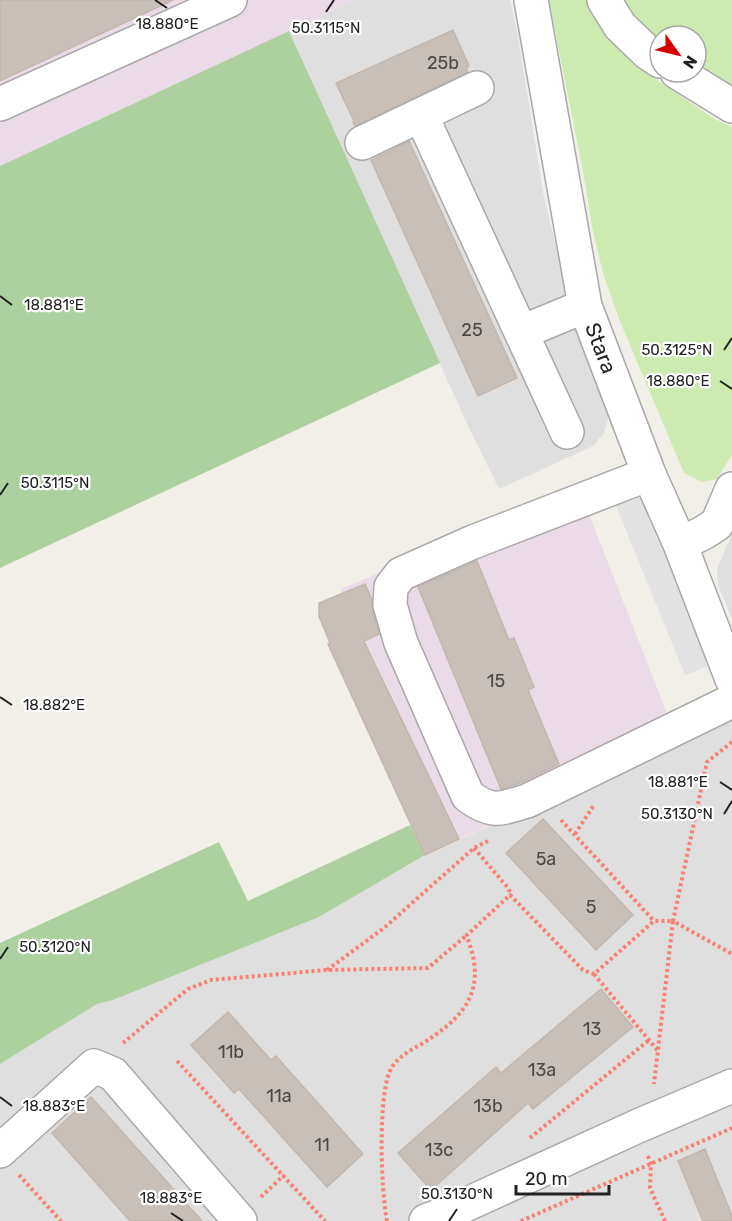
<svg xmlns="http://www.w3.org/2000/svg" width="732" height="1221" font-family="Rubik,sans-serif">
<style>
.residential{fill:#e0dfdf}
.industrial{fill:#ebdbe8}
.grass{fill:#cdebb0}
.forest{fill:#add19e}
.parking{fill:#e2e2e2}
.building{fill:#c7bfb8;stroke:#c4b6ab;stroke-width:1.5}
.lines{fill:none;stroke-linecap:round;stroke-linejoin:round}
.minor-casing{stroke:#a9a9a9;stroke-width:36}
.path{stroke:#fa8072;stroke-width:4;stroke-dasharray:3 3;stroke-linecap:butt}
.minor{stroke:#fff;stroke-width:33}
.ticks{fill:none;stroke:#222;stroke-width:2}
.labels{text-anchor:middle;dominant-baseline:central;stroke-width:4.5;stroke-linejoin:round;paint-order:stroke}
.number-label{font-size:18px;fill:#4b4948}
.street-label{font-size:21px;fill:#222;stroke:#fff}
.ticks-label{font-size:15px;text-anchor:middle;fill:#222;stroke:#fff;stroke-width:4.5;stroke-linejoin:round;paint-order:stroke}
</style>
<rect width="100%" height="100%" fill="#f2efe9"/>
<path class="residential" d="M356,0H510L518,37L544,198L578,332L606,407L608,419L604,433L593,446L499,489L470,430L289,31Z
M732,534V619L718,585L717,569Z
M732,719V1221H0V1064L97,1004L113,1000L319,917L425,855L678,741Z"/>
<path class="industrial" d="M0,0H356L0,166Z
M579,489L678,741L459,839L341,589Z"/>
<path class="grass" d="M549,0H592L637,63L657,80L713,118L732,127V455L717,479L702,482L684,473L619,319L603,273L593,232L583,171Z
M621,0H732V96L696,72V36H660V48L646,36Z"/>
<path class="forest" d="M289,31L440,363L0,568V166Z
M410,825L425,855L319,917L113,1000L97,1004L0,1064V943L219,842L248,901Z"/>
<path class="parking" d="M656,492L725,660L685,675L616,506Z
M732,1103V1126L515,1221H464Z"/>
<path class="building" d="M0,0H173L0,81Z
M453,30L469,66L466,68L468,72L355,126L353,122L354,121L336,83Z
M409,141L517,378L478,396L371,160Z
M477,561L509,640L514,638L534,687L528,690L559,764L520,783L501,789L418,587Z
M365,584L372,600V610L379,634L364,641L459,839L425,855L328,644L330,643L319,616V603Z
M543,819L633,915L596,950L506,853Z
M601,989L633,1027L533,1109L528,1103L431,1190L398,1153L496,1067L501,1073Z
M228,1012L271,1060L276,1056L363,1154L327,1187L239,1089L234,1093L191,1045Z
M91,1097L177,1193L202,1221H130L52,1133Z
M705,1149L732,1216V1221H703L678,1161Z"/>
<g class="lines">
<g class="minor-casing">
<path id="minor" d="M531,0L585,306L649,474L680,544L732,679
M604,0L620,26L648,53L660,61
M677,72L732,106
M0,104L230,0
M421,115L567,432
M362,143L477,88
M522,332L585,306
M649,474L473,542L401,574L391,587L390,605L401,643L468,796C493,814 499,809 527,801L732,701
M680,544L703,533L717,524L732,489
M0,1151L94,1066L113,1074L240,1221
M426,1221L452,1211L638,1126L732,1086"/>
</g>
<path class="path" d="M732,742L707,762L673,921L732,954
M561,820L654,921
M575,834L594,805
M474,848L509,889L510,895
M327,970L384,928L474,848L488,841
M594,974L658,1051
M123,1043L188,989L211,980L327,970L428,968L467,935
M177,1061L325,1221
M530,1138L649,1040
M648,1156L651,1164L650,1188L665,1221
M19,1175L61,1221
M261,1197L284,1175
M387,1221C381,1193 377,1090 392,1067C400,1055 413,1049 425,1042C455,1022 480,1001 474,962C473,953 469,944 467,935L510,895L583,970L594,974L654,921H673L654,1084
M521,1221L732,1128"/>
<use href="#minor" class="minor"/>
</g>
<path class="ticks" d="M155,0L167,8M326,12L334,0M0,296L12,305M724,350L732,338M720,381L732,389M0,495L8,483M0,697L12,705M720,782L732,790M724,814L732,801M0,959L8,947M0,1097L12,1106M171,1213L183,1221M449,1221L457,1209"/>
<g class="labels">
<g class="number-label">
<text x="443" y="63">25b</text>
<text x="472" y="330">25</text>
<text x="496" y="681">15</text>
<text x="546" y="859">5a</text>
<text x="591" y="907">5</text>
<text x="592" y="1029">13</text>
<text x="231" y="1052">11b</text>
<text x="542" y="1070">13a</text>
<text x="279" y="1096">11a</text>
<text x="488" y="1106">13b</text>
<text x="322" y="1145">11</text>
<text x="439" y="1150">13c</text>
</g>
<g class="street-label">
<text transform="translate(601 348) rotate(69)">Stara</text>
</g>
</g>
<g class="ticks-label">
<text x="167" y="29">18.880°E</text>
<text x="326" y="33">50.3115°N</text>
<text x="54" y="310">18.881°E</text>
<text x="677" y="355">50.3125°N</text>
<text x="678" y="386">18.880°E</text>
<text x="55" y="488">50.3115°N</text>
<text x="54" y="710">18.882°E</text>
<text x="678" y="787">18.881°E</text>
<text x="677" y="819">50.3130°N</text>
<text x="55" y="952">50.3120°N</text>
<text x="54" y="1111">18.883°E</text>
<text x="457" y="1199">50.3130°N</text>
<text x="171" y="1203">18.883°E</text>
</g>
<g transform="translate(678 54) rotate(124)"><circle r="28" fill="#ffffff" stroke="#a7a7a7" stroke-width="1.5"/>
<path d="M0-4.5L10 22L0 15L-10 22Z" fill="#d40000"/>
<text y="-9" font-size="16" font-weight="bold" text-anchor="middle" fill="#222222">N</text>
</g>
<path d="M516 1185v9h93v-9" fill="none" stroke="#222222" stroke-width="3"/>
<text x="525" y="1185" font-size="18" fill="#222222" stroke="#ffffff" stroke-width="4.5" paint-order="stroke">20 m</text>
</svg>
